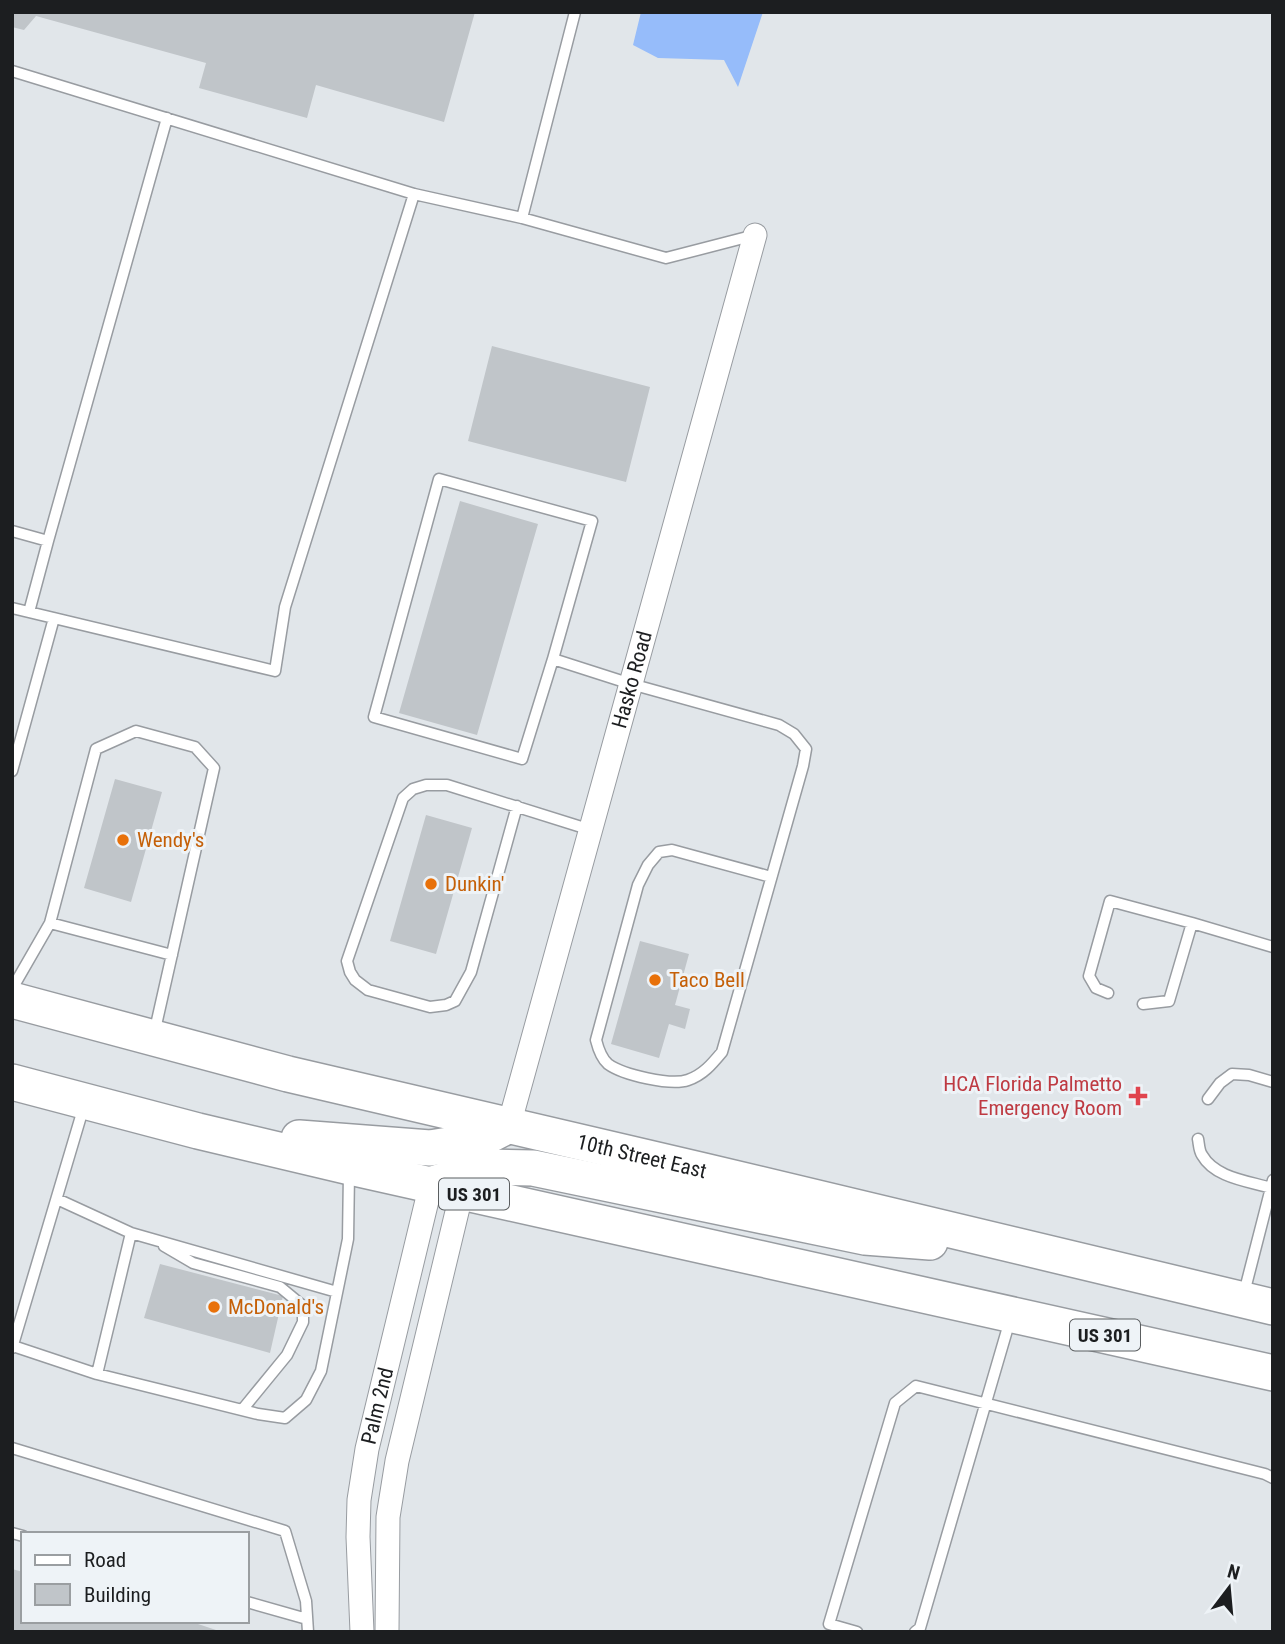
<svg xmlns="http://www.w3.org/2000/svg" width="1285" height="1644" font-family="'Roboto Condensed',sans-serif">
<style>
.water{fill:#96bcfa}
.building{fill:#c0c5c9}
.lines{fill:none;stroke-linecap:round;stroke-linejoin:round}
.lane-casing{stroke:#989ca1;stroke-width:13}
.street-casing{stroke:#989ca1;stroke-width:25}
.primary-casing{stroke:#989ca1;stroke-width:38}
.lane{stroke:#fff;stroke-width:10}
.street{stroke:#fff;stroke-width:23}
.primary{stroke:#fff;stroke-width:35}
.food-dot{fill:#e8710a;stroke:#eef3f7;stroke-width:2.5}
.health-dot{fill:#e0444e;stroke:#eef3f7;stroke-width:2.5}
.labels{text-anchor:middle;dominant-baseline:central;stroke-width:6;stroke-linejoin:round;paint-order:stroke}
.shield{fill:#eef3f7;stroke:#5b5e60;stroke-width:2}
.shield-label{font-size:19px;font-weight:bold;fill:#1c1e20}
.street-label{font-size:21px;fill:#1c1e20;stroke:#eef3f7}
.food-label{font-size:21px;fill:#c56008;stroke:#eef3f7;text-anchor:start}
.health-label{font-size:21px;fill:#be3a42;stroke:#eef3f7;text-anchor:end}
</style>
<rect width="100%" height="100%" fill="#e1e6ea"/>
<path class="water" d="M641,12H763L738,87L724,60L658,58L633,45Z"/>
<path class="building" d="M12,12H475L444,122L316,85L307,118L199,88L206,63L36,16L24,30L12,27Z
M492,346L650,387L626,482L468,441Z
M460,501L538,524L477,735L399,713Z
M115,779L162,792L131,902L84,888Z
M426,815L472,828L436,954L390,941Z
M640,941L689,954L675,1005L690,1009L685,1029L669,1024L659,1058L611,1044Z
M160,1264L283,1296L270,1353L144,1318Z
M12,1569L23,1572V1621H189L222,1632H12Z"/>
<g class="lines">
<g class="lane-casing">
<path id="lane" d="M12,71L414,194
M522,218L666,258L755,235
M12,531L48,541L29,612
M48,541L167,118
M12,608L275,671L285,607L414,194L522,218L575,12
M553,659L522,759L374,717L439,479L592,521L553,659L631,684L779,725L794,734L806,749L803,766L722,1052C712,1064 703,1075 688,1080C671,1086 623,1075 608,1064C601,1058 598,1048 596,1040L638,885L648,865L659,852L672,850L771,877
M12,771L54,618
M517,806L471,972L455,1001L446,1005L430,1007L368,990L355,980L350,972L347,961L403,798L413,789L426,785H447L591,830
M50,923L172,955
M12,989L50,923L96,749L136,731L195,747L214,768L154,1034
M1108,993L1096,988L1089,976L1110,901L1192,923L1273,947
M1143,1004L1169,1001L1192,923
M1208,1099L1220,1083L1232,1074L1249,1075L1273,1082
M1198,1139C1199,1144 1199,1151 1202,1155C1215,1178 1248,1181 1271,1188
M57,1199L131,1233L337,1292
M164,1246L193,1263L280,1287L303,1306V1322L287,1355L242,1410
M1243,1297L1273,1180
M13,1346L97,1374L258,1414L285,1418L306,1400L321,1371L348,1239L349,1173
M12,1348L84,1106
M97,1374L131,1233
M12,1448L285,1531L306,1601L308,1632
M12,1533L23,1536
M247,1602L307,1619
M857,1632L829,1624L895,1403L916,1386L1265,1474L1273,1478
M915,1632L920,1628L1010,1320"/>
</g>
<g class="street-casing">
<g id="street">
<path id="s1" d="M509,1125L755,235"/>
<path id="s2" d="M362,1632L358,1537L359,1500L367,1449L431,1184"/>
<path d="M387,1632L388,1517L397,1461L462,1191"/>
</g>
</g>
<g class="primary-casing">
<g id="primary">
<path id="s3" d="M12,1000L288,1074L704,1171L1273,1307"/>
<path d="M12,1082L198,1131L350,1167L1273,1373"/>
<path d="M299,1138L430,1148L480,1140L509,1125"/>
<path d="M433,1184L486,1167L533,1168L865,1237L930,1242"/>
</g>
</g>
<use href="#lane" class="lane"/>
<use href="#street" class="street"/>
<use href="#primary" class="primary"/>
</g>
<g class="food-dot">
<circle cx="123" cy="840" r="7"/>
<circle cx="431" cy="884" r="7"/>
<circle cx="655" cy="980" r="7"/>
<circle cx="214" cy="1307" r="7"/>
</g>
<path class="health-dot" d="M1134.5 1085.5h7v7h7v7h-7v7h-7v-7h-7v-7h7z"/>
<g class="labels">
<g class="shield">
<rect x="439" y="1178.5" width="70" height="31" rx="5"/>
<rect x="1070" y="1319.5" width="70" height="31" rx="5"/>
</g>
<g class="shield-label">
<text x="474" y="1194">US 301</text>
<text x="1105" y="1335">US 301</text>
</g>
<g class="street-label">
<text stroke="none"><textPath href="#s1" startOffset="462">Hasko Road</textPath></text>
<text stroke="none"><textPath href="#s3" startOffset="649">10th Street East</textPath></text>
<text stroke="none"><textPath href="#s2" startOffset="228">Palm 2nd</textPath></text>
</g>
<g class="food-label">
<text x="137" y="840">Wendy's</text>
<text x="445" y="884">Dunkin'</text>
<text x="669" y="980">Taco Bell</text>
<text x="228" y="1307">McDonald's</text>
</g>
<g class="health-label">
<text x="1122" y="1084">HCA Florida Palmetto<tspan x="1122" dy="24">Emergency Room</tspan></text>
</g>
</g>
<rect width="1285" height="1644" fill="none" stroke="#1c1e20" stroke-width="28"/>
<rect x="21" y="1532" width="228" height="91" fill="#eef3f7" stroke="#9a9ea1" stroke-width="2"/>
<rect x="35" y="1555" width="35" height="10" fill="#ffffff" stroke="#9a9ea1" stroke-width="2"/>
<text x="84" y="1567" font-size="21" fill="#1c1e20">Road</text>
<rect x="35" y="1584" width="35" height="21" fill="#c0c5c9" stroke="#9a9ea1" stroke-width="2"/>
<text x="84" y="1602" font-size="21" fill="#1c1e20">Building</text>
<g transform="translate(1229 1588) rotate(16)" stroke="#eef3f7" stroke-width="5" paint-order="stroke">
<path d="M0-5L12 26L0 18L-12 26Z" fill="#1c1e20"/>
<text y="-10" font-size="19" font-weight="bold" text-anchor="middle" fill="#1c1e20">N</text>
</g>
</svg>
